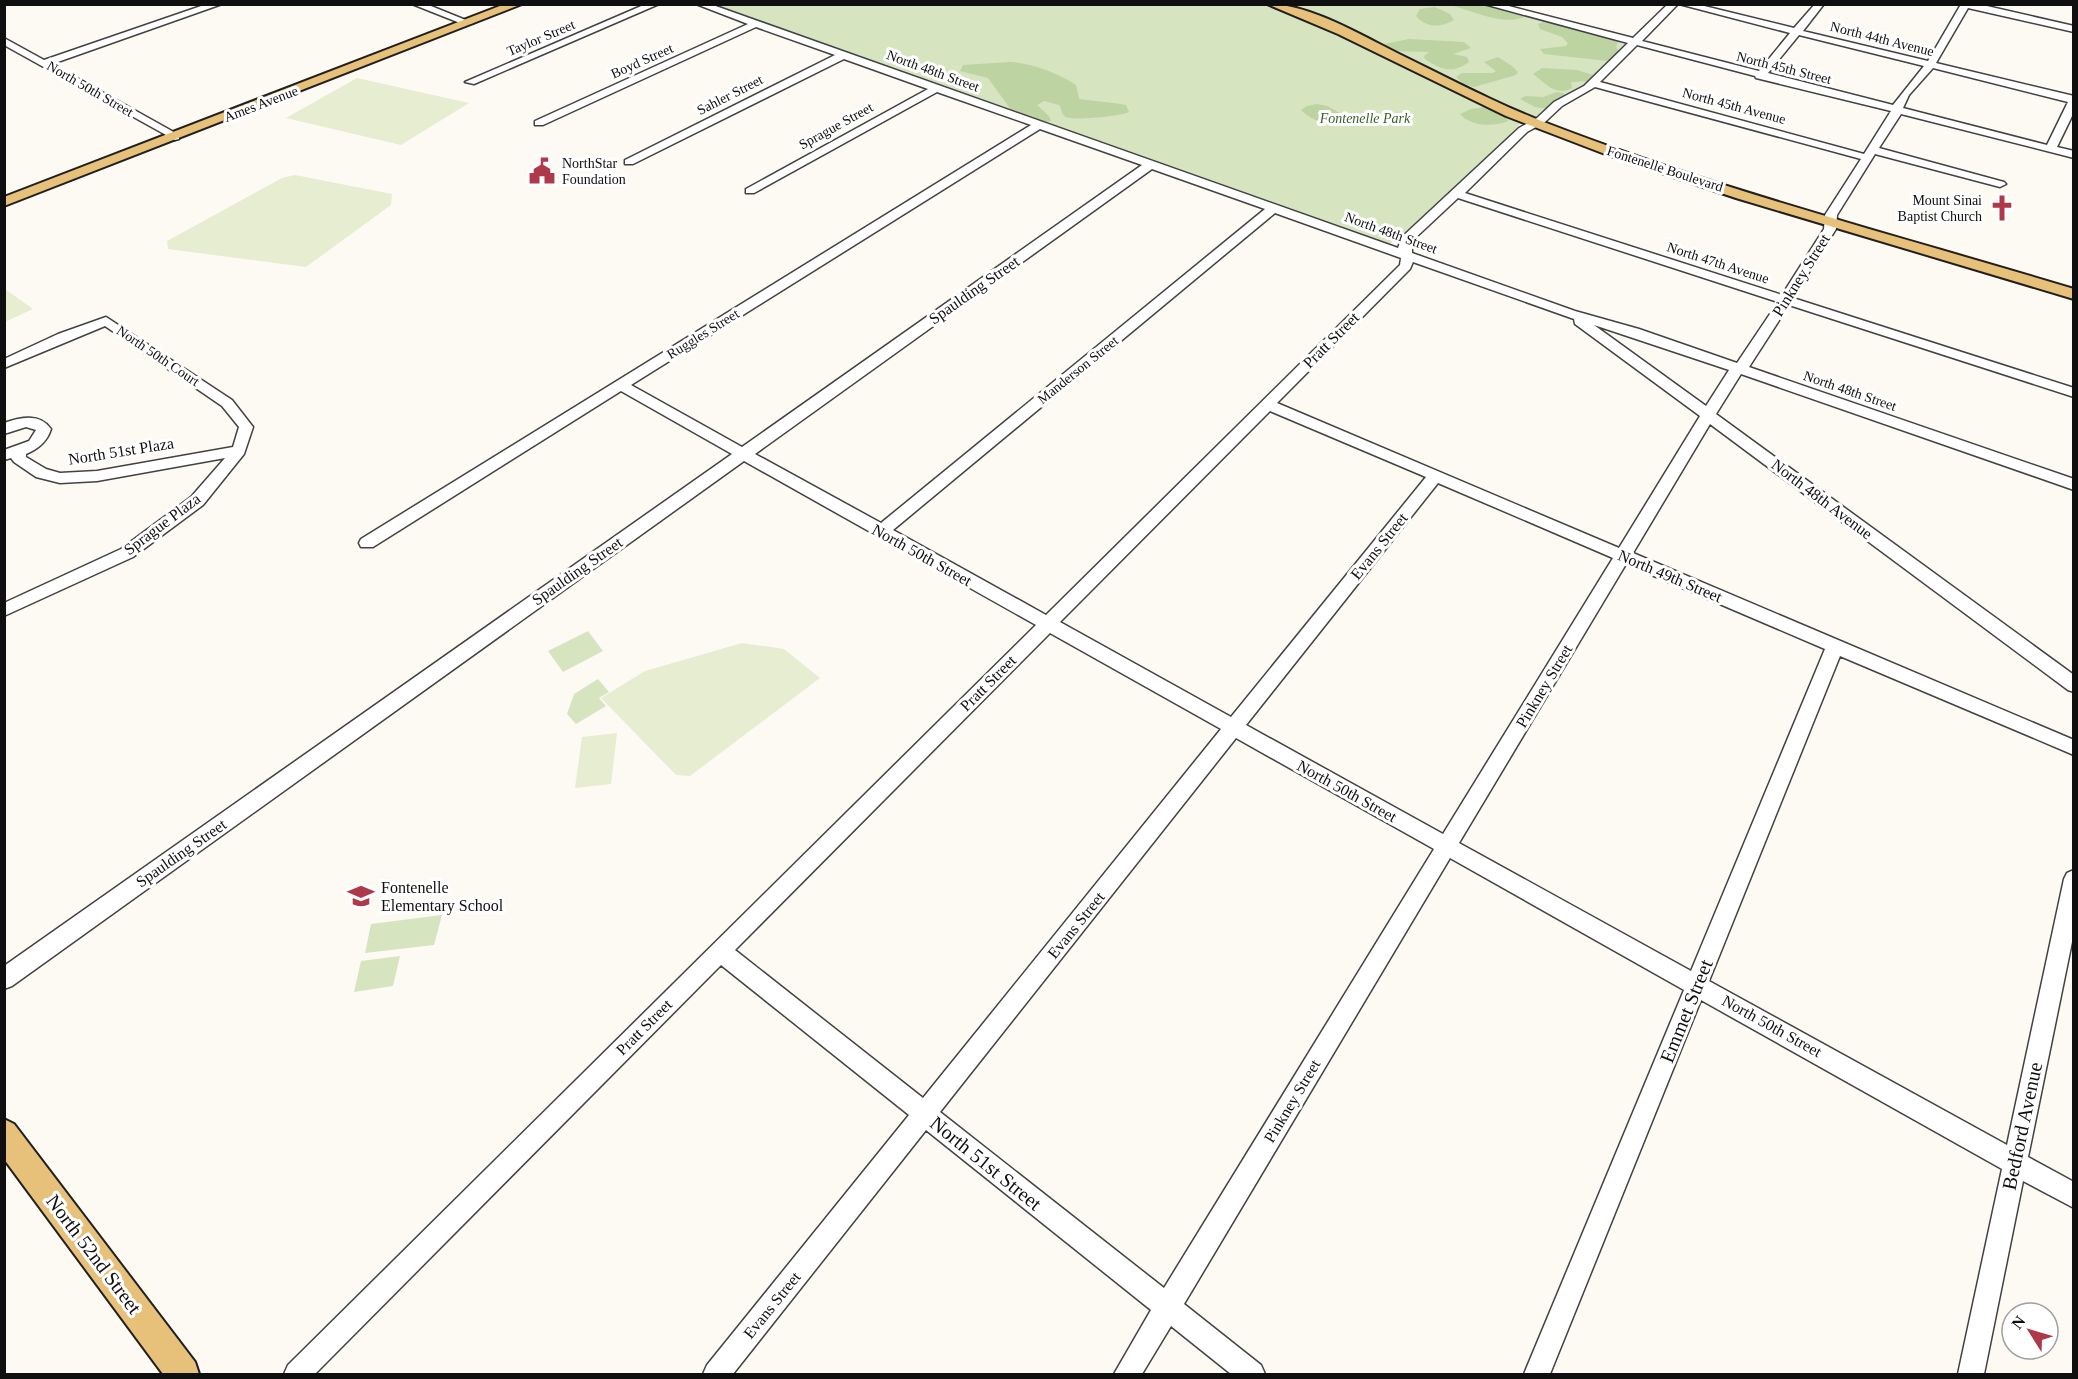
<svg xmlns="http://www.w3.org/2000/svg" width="2078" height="1379" font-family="Georgia,serif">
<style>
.green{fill:#d7e4c0}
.forest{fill:#bdd3a2}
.pitch{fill:#e6edd1}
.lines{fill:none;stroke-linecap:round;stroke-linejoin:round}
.minor-casing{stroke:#424242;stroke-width:3}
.major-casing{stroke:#202020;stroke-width:4}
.minor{fill:#fff;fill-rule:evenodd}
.major{fill:#e7c17a;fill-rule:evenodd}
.labels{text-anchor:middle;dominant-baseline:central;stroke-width:6;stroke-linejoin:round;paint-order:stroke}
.far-street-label{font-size:14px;fill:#0f0f0f;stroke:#fff}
.far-park-label{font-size:14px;font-style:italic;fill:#395f27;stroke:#fff}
.far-poi-label{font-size:14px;fill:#0f0f0f;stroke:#fff;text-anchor:start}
.street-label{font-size:16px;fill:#0f0f0f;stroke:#fff}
.poi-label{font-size:16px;fill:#0f0f0f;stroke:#fff;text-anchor:start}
.near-street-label{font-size:20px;fill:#0f0f0f;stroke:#fff}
</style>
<rect width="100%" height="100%" fill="#fdfaf3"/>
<path class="green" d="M707,5H1481L1603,36L1626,45L1584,86L1552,104L1537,117L1521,123L1492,154L1397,241L1386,244Z
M588,631L603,651L563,672L548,651Z
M598,679L609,692L599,698L606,706L576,724L567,714L574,694Z
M442,915L434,945L365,953L371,924Z
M400,956L393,986L354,992L361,961Z"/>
<path class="forest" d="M1450,5H1489L1527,16C1502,27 1475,11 1450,5Z
M1435,7L1450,14L1454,20C1439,28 1427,28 1416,16L1420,9Z
M1543,22L1559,24L1619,40L1616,47L1620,53L1613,60L1608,61L1544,54L1540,49L1566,46L1568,43L1562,37L1540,29L1538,24Z
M1409,39L1464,42L1471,48L1453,54L1467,57L1469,62C1453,74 1441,70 1425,59L1424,56L1429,52L1392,51L1379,45Z
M1498,57L1512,66L1518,72L1516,75L1474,87L1464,84L1456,77L1462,73H1493L1496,71L1484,62Z
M1010,62C1031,63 1058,73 1076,85L1079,99L1121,104L1126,105L1129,112C1123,116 1073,121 1066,117C1061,114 1062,109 1059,105L1044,101L1037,105L1049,116L1051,121L1038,122L1014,114L988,78L960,71L963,65Z
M1542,68L1577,70L1596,76L1592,81L1571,82L1572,88C1556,97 1545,83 1533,74Z
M1557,92L1563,93L1567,97L1549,109L1535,107L1520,99L1525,96L1543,97Z
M1317,104L1327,106L1347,117C1333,127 1312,122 1301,110L1307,106Z
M1485,107L1505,113L1508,121C1494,127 1471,127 1460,114L1471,109Z"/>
<path class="pitch" d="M357,78L469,103L401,145L286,118Z
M295,175L392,194L391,205L306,267L168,249L167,241L282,178Z
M5,289L33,309L5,322Z
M742,643L784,649L820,678L690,776L676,775L601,698L645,671Z
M617,733L611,784L575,788L582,737Z"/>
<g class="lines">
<g class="minor-casing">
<path id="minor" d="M207,4H222L52,64L179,135V139L175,140L4,45V38L44,60Z
M412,4H426L473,23L465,25Z
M646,4H659L474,84L465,82Z
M696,4H710L1398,248L1402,237L1519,128L1537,118L1554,102L1584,86L1628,43L1484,4H1501L1633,38L1668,4H1678L1642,41L1759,71L1790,33L1679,4H1696L1794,28L1815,4H1824L1803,31L1928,61L1960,6L1959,4H1978L2074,26V32L1968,8L1936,63L2074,96V112L2057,147L2074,151V158L1901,114L1879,148L2004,182L2006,184L2000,187L1875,154L1837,215L1836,229L1793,298L2074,388V397L1789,305L1749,367L2074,479V490L1741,374L1716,414L2074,675V692L2068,690L1710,424L1633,553L2074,740V755L1840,656L1709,981L2007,1145L2064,879L2067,873L2074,870V932L2028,1157L2074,1182V1208L2023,1181L1984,1374H1958L2002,1169L1701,1000L1550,1374H1524L1684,990L1450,858L1184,1304L1261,1365L1265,1374H1231L1171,1326L1142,1374H1114L1151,1310L926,1130L733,1374H703L707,1365L909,1115L721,965L315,1374H284L288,1365L1036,625L744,461L12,986L4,989V966L732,454L621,391L373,547H361L359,543L361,539L1031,125L937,92L754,193H746V189L928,89L844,59L633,164H625V160L835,55L756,27L543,125H535V121L748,24ZM1799,35L1924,66L1893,105L1768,73ZM1637,45L1755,76L1756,78L1891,111L1864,154L1600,82ZM1933,68L2068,102L2047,145L1903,108L1909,95ZM1595,87L1861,159L1825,215L1824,229L1782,295L1465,193L1527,132L1545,122L1562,106ZM1040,129L1142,165L742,447L631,385ZM1152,169L1265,209L881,523L755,454ZM1458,198L1778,302L1737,363L1639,329L1575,311L1412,253V241ZM1275,213L1401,258L1400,265L1046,615L893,530ZM1413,262L1574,319L1575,324L1700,416L1619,548L1277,403L1410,269ZM1594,325L1729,370L1706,406ZM1270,411L1426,477L1231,717L1060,622ZM1438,483L1613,558L1443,834L1246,725ZM1626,564L1825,649L1691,971L1459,843ZM1050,633L1221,729L923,1098L735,950ZM1236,738L1434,849L1164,1288L940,1112Z
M106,317L232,400L253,427L244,454L203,505L133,557L4,616V603L121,549L191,497L225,458L97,481L60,483L36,477L14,462L11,458L4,460V450L29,441L36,430L26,427L4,434V423C21,417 40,413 51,429C47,442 38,449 26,454V457L46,469L60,473L97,471L233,447L239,427L222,406L105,326L4,368V359L58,334Z"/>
</g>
<g class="major-casing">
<path id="major" d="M505,4H522L4,206V197Z
M1267,4C1309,4 1359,34 1397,53C1448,78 1497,104 1549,124C1720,190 1898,236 2074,289V299L1736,198L1605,154L1506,116L1338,34Z
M4,1119L14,1124L195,1362L199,1374H163L4,1159Z"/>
</g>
<use href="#minor" class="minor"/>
<use href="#major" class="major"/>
</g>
<defs>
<g id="civic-bare" transform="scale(2.07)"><path d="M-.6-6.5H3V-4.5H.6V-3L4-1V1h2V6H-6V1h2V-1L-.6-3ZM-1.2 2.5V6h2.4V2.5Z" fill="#ae394b" stroke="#fff" stroke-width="2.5" paint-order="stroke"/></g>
<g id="church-bare" transform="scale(2.07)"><path d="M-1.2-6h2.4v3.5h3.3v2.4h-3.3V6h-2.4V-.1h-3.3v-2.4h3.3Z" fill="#ae394b" stroke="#fff" stroke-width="2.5" paint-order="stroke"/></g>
<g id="school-bare" transform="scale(2.07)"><path d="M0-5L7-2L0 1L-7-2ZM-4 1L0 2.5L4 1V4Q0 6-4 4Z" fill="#ae394b" stroke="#fff" stroke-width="2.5" paint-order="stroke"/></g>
</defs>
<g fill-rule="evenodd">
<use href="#civic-bare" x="542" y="171"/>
<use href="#church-bare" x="2002" y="208"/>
<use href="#school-bare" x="361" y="896"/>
</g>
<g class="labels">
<g class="far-street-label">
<text transform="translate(541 38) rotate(-23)">Taylor Street</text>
<text transform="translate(1882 39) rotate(14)">North 44th Avenue</text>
<text transform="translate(642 61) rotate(-24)">Boyd Street</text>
<text transform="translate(1784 68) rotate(14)">North 45th Street</text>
<text transform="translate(933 71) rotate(20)">North 48th Street</text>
<text transform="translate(90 89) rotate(30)">North 50th Street</text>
<text transform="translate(730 95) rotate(-27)">Sahler Street</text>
<text transform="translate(261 104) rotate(-21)">Ames Avenue</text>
<text transform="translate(1734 106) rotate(15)">North 45th Avenue</text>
<text transform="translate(836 126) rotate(-29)">Sprague Street</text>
<text transform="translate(1665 169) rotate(18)">Fontenelle Boulevard</text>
<text transform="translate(1391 233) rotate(20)">North 48th Street</text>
<text transform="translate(1718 263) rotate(18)">North 47th Avenue</text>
<text transform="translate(703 334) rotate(-32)">Ruggles Street</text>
<text transform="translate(158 356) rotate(34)">North 50th Court</text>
<text transform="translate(1078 370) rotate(-39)">Manderson Street</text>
<text transform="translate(1850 391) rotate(19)">North 48th Street</text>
</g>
<g class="far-park-label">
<text x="1365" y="118">Fontenelle Park</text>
</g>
<g class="far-poi-label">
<text x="562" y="163">NorthStar<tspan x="562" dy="16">Foundation</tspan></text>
<text x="1982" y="200" text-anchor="end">Mount Sinai<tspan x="1982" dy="16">Baptist Church</tspan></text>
</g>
<g class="street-label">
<text transform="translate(1801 275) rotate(-58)">Pinkney Street</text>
<text transform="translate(974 290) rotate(-35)">Spaulding Street</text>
<text transform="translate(1331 340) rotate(-45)">Pratt Street</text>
<text transform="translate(121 451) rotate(-9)">North 51st Plaza</text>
<text transform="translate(1822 499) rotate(37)">North 48th Avenue</text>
<text transform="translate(162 524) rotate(-37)">Sprague Plaza</text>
<text transform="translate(1379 546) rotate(-51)">Evans Street</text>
<text transform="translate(922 555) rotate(29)">North 50th Street</text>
<text transform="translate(577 571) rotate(-35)">Spaulding Street</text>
<text transform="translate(1670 576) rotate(23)">North 49th Street</text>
<text transform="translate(988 683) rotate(-45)">Pratt Street</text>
<text transform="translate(1544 686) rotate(-59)">Pinkney Street</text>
<text transform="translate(1347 791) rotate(29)">North 50th Street</text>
<text transform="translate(181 853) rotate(-35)">Spaulding Street</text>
<text transform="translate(1076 925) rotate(-51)">Evans Street</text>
<text transform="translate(1772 1026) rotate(29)">North 50th Street</text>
<text transform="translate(644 1027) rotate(-45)">Pratt Street</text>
<text transform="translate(1292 1101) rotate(-59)">Pinkney Street</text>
<text transform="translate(772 1305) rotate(-51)">Evans Street</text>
</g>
<g class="poi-label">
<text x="381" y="887">Fontenelle<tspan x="381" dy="18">Elementary School</tspan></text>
</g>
<g class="near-street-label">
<text transform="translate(1686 1011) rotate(-68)">Emmet Street</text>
<text transform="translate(2022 1126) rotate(-78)">Bedford Avenue</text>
<text transform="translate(986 1163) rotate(39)">North 51st Street</text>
<text transform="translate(94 1254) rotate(53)">North 52nd Street</text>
</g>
</g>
<rect width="2078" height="1379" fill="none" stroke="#0f0f0f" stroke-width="12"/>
<g transform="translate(2030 1331) rotate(307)"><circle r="28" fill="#ffffff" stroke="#9f9f9f" stroke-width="1.5"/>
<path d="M0-4.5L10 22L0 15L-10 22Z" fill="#ae394b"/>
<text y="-9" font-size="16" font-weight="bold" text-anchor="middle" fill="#0f0f0f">N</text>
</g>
</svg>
